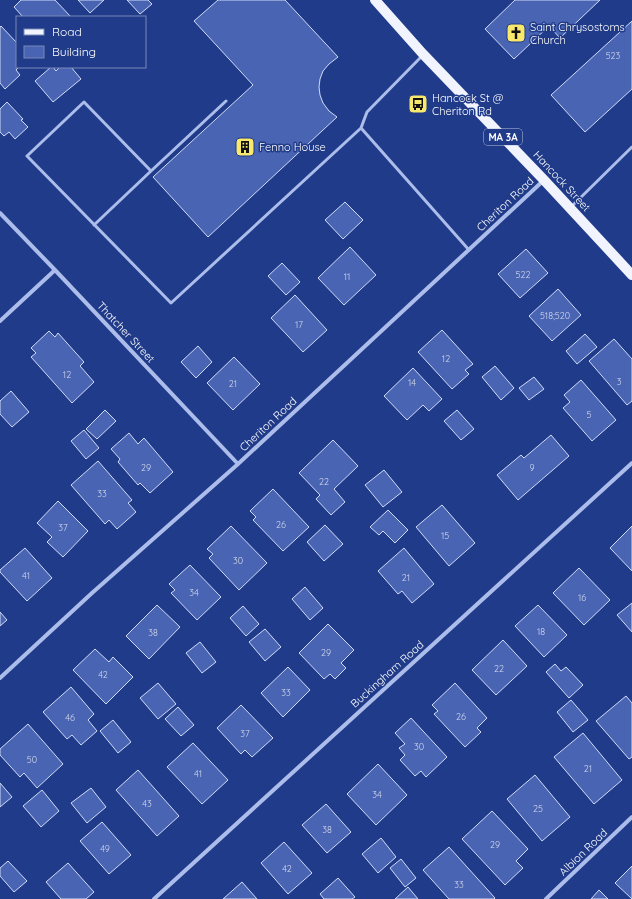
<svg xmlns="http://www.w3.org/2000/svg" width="632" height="899" font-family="Quicksand,sans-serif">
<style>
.building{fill:#4964b2;stroke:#d1dbf8}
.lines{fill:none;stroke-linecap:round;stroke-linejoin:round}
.lane{stroke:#acbdeb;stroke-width:3}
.street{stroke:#acbdeb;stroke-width:4}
.primary{stroke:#f1f3fe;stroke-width:10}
.labels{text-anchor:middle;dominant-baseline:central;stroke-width:3;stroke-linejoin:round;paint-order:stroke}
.number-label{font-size:9px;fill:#d2d8ec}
.shield{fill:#203b89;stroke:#bcc4dc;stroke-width:1}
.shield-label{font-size:10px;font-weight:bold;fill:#fff}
.poi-label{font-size:11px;fill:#fff;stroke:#203b89;text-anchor:start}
.street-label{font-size:11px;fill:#fff;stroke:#203b89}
</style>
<rect width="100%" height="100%" fill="#203b89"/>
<path class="building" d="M21,0H55L71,17H23L14,7Z
M78,0H104L90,13Z
M127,0H148L152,4L140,14Z
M218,0H285L338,57L329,64L323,71L320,79L319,87L320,95L323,103L329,111L337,117L208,237L153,177L253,85L194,21Z
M515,0H600L560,38L549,26L514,59L485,29Z
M632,21V89L585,132L551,95Z
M1,26L17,43V67H19L16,70L20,75L5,89L0,83V27Z
M51,67H53L56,71L60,67H71L81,79L53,102L35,81Z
M7,102L23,119L21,120L28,127L15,139L9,132L4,136L0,132V109Z
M345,202L363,220L343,239L325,220Z
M350,247L376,275L344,305L318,278Z
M526,249L548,273L520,298L498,274Z
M282,263L300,282L286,295L268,276Z
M558,289L581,315L552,341L529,316Z
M295,295L327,330L303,352L271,318Z
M442,330L473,364L465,370L469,374L452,389L418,352Z
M49,331L55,337L58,333L84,362L80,366L94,382L72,403L31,357L36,353L31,348Z
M585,334L597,347L577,364L566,351Z
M614,339L632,359V401L627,405L589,361Z
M198,346L212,362L196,378L181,362Z
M234,357L260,384L233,410L207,383Z
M495,366L514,388L501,400L482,377Z
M413,368L442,399L429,411L423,405L407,420L384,396Z
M534,377L544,389L529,400L519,388Z
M581,380L616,420L592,441L563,408L570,402L564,395Z
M11,391L29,412L12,427L0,414V401Z
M105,410L116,421L97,439L86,429Z
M457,410L474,429L461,440L444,421Z
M84,430L99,448L86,459L71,441Z
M129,433L138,444L144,438L173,472L150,493L140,483L138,485L118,462L120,459L111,449Z
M551,435L569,456L518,500L497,475L521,455L524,458Z
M333,440L358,466L334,489L345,502L331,515L316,499L320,495L299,473Z
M98,461L132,500L128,503L136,512L117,529L109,520L105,524L71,485Z
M384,470L402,492L383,507L365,485Z
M273,489L309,527L283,551L253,520L256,517L250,511Z
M58,501L88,531L63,557L47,542L52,537L37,523Z
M442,505L475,543L449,566L416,527Z
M388,510L408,530L395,543L383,531L379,535L370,527Z
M325,525L343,544L324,561L307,542Z
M231,526L267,563L239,590L209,558L213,554L207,549Z
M632,526V571L610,548Z
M25,548L52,578L27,601L0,572V570Z
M404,548L434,584L412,603L402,591L398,594L378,571Z
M190,565L221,597L197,620L171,593L175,590L169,584Z
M579,568L610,600L584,625L553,593Z
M305,587L323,608L310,620L292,599Z
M632,603V632L617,615Z
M157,605L180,627L149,659L126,636Z
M538,605L567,635L544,657L515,626Z
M243,606L259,624L246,636L230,618Z
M0,612L7,620L0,626Z
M328,624L354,650L341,663L346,668L335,679L330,674L324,679L299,653Z
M265,629L281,647L265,661L249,642Z
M503,640L527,666L496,695L472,670Z
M200,642L216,662L202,673L186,653Z
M95,649L109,662L113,657L133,677L106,704L73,670Z
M555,664L561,671L566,667L583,685L569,698L546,672Z
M288,667L310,690L283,717L261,693Z
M158,683L176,704L158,719L140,698Z
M455,683L487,718L477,728L481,732L465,747L434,714L438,711L432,705Z
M71,687L94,714L88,720L97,731L81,745L72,735L67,739L43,712Z
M626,696L632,703V757L629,759L596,721Z
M571,700L588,720L573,732L557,712Z
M241,705L273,738L252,757L245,750L241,754L217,728Z
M178,707L194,725L181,736L165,719Z
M411,718L447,757L426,777L421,771L415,776L400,760L405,755L399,748L405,744L395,733Z
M113,720L131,742L118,753L100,731Z
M28,724L63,764L37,788L24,773L20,777L0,755V749Z
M583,733L622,780L594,804L554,757Z
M193,743L228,780L202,804L167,767Z
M378,764L407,795L376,825L347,794Z
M138,770L179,816L157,836L116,790Z
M535,775L570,817L542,841L507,799Z
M0,783L12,797L0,807Z
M91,788L106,807L87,823L71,803Z
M42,790L59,811L41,827L23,806Z
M326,804L351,832L327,853L302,825Z
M492,811L528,849L516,861L523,868L505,885L462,839Z
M102,822L131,855L109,874L80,841Z
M381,838L396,857L378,873L362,854Z
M284,842L312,873L288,894L261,863Z
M449,847L495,898L494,899H449L423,870Z
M401,859L416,878L405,887L390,868Z
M8,861L27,881L14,892L0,876V868Z
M68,863L94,892L86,899H61L46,882Z
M632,866V899L615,883Z
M338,878L355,897L352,899H324L320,894Z
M242,882L257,899H223Z
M408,887L418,899H395Z
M599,890L608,899H591Z"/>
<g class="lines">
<path class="lane" d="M361,128L469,250
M151,171L226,101
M572,206L632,147
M94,225L151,171L84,102L27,156L171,303L361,128L367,112L422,56"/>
<path class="street" d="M0,213L55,270L238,464
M0,321L55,270
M0,678L92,593L238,464L544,180
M154,899L632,463
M546,899L632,817"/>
<path class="primary" d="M375,0L423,54L544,180L632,275"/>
</g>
<defs>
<g id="church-square" transform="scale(1)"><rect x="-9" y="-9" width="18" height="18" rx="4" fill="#f8e96d" stroke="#203b89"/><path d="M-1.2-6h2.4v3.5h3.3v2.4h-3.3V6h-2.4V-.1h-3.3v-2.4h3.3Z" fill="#111"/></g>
<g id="bus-square" transform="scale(1)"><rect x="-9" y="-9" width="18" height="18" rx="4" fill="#f8e96d" stroke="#203b89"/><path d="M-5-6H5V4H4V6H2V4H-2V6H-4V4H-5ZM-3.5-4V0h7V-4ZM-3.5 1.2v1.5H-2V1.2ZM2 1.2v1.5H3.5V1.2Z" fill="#111"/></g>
<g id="building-square" transform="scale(1)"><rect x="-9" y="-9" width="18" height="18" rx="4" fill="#f8e96d" stroke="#203b89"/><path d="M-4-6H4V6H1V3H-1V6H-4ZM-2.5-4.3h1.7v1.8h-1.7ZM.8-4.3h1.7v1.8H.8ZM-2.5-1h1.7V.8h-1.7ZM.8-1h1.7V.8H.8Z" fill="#111"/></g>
</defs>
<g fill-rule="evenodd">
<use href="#church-square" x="516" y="33"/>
<use href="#bus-square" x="418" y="104"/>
<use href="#building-square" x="245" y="147"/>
</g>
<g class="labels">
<g class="number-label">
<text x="613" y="55">523</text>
<text x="523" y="274">522</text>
<text x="347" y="276">11</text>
<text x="555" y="315">518;520</text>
<text x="299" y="324">17</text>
<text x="446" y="358">12</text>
<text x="67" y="374">12</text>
<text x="619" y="381">3</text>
<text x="412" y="382">14</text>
<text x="233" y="383">21</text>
<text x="589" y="414">5</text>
<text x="146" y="467">29</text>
<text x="532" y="467">9</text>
<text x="324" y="481">22</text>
<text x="102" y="493">33</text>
<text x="281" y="524">26</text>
<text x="63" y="527">37</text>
<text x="445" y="535">15</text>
<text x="238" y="560">30</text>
<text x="26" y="575">41</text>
<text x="406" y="577">21</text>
<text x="194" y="592">34</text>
<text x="582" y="597">16</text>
<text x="541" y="631">18</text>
<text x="153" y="632">38</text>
<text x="326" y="652">29</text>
<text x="499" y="668">22</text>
<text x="103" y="674">42</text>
<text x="286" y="692">33</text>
<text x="461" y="716">26</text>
<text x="70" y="717">46</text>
<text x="245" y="733">37</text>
<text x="419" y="746">30</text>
<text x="32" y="759">50</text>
<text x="588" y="768">21</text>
<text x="198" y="773">41</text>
<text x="377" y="794">34</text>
<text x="147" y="803">43</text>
<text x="538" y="808">25</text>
<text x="327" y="829">38</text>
<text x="495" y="844">29</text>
<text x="105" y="848">49</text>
<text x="287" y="868">42</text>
<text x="459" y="884">33</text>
</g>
<rect class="shield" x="484" y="129" width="38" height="16" rx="3"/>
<g class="shield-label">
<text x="503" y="137">MA 3A</text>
</g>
<g class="poi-label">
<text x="530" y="27">Saint Chrysostoms<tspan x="530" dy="13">Church</tspan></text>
<text x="432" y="98">Hancock St @<tspan x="432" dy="13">Cheriton Rd</tspan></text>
<text x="259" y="147">Fenno House</text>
</g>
<g class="street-label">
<text transform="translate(562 181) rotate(47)">Hancock Street</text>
<text transform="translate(505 204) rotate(-43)">Cheriton Road</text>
<text transform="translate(126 332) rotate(47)">Thatcher Street</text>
<text transform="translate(268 424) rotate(-43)">Cheriton Road</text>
<text transform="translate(387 674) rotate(-42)">Buckingham Road</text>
<text transform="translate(583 852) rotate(-44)">Albion Road</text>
</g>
</g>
<rect x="16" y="16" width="130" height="52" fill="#203b89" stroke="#7989b8"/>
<rect x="24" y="29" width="20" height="6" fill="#f1f3fe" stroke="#7989b8"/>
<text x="52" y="36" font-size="12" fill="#ffffff">Road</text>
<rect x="24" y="46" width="20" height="12" fill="#4964b2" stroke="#7989b8"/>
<text x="52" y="56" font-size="12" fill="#ffffff">Building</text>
</svg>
